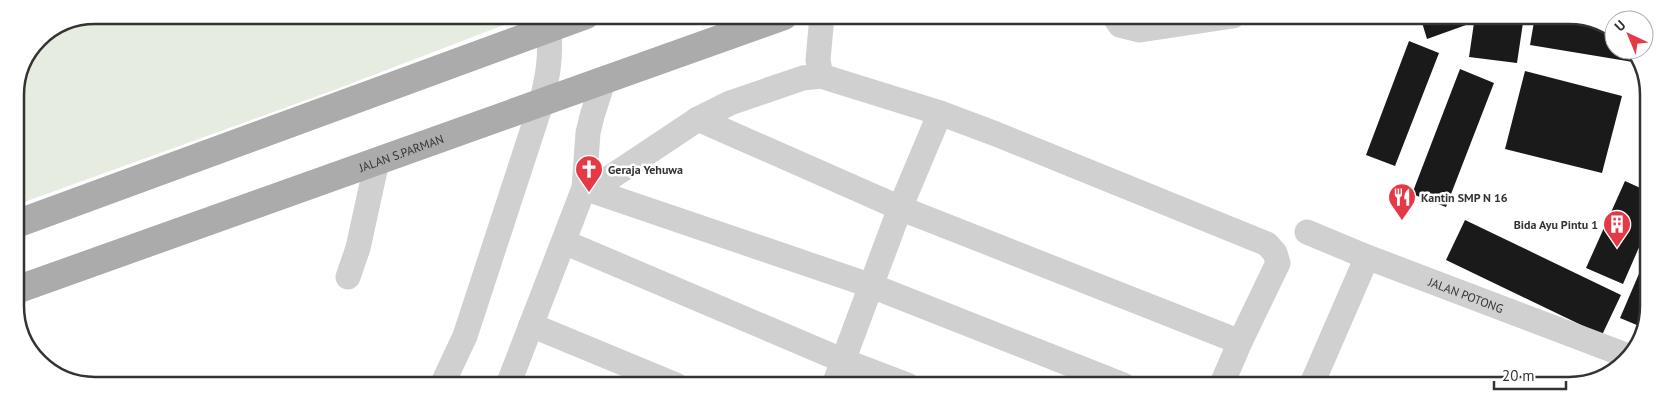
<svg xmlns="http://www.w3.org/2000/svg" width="1664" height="401" font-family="'PT Sans',sans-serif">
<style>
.green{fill:#e6ecdf}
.building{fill:#1a1a1a}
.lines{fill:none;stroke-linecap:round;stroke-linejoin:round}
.minor{stroke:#d0d0d0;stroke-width:25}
.major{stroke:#ababab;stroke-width:28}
.labels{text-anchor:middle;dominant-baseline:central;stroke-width:5;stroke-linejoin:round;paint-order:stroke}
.street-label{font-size:12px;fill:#333;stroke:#fff}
.poi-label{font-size:12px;font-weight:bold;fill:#333;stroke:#fff;text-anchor:start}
.rim{fill:none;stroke:#333;stroke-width:2.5}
</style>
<rect width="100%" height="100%" fill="#fff"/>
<path class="green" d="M94,15H530L334,90L16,205L15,90L38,38Z"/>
<path class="building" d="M1420,16H1463L1466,25L1427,39Z
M1475,16H1524L1517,63L1469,57Z
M1535,16H1577L1588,18L1614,32V50H1632L1634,54L1633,62L1530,45Z
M1409,41L1439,53L1395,166L1366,155Z
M1460,69L1494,83L1446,207L1412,194Z
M1525,71L1622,96L1602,173L1505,149Z
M1646,76L1647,79V127L1639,126Z
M1625,181L1647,191V229L1623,284L1586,268Z
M1465,220L1621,295L1602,335L1446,260Z
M1647,255L1648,322L1644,328L1620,318Z"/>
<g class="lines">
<g class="minor">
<path d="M1114,16L1120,25L1140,30L1233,16"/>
<path d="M821,76L818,60L822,16"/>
<path d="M604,79L592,116L588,133L584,188L872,286L1123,385"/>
<path d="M698,119L900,208L1240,342"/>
<path id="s1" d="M1307,232L1367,257L1628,356"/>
<path d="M564,242L844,361L907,385"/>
<path d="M348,277L358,248L377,161"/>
<path d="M531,325L676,385"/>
<path d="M442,385L465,336L541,104C548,76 551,58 549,29"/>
<path d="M508,385L584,188L611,177L698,119L730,103L803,78L821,76L940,113L996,134L1267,244L1275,253L1278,263L1240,342L1221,386"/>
<path d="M834,385L900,208L940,113"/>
<path d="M1311,386L1367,257"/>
</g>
<g class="major">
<path d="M16,224L586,15"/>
<path id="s2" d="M16,290L784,16"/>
</g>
</g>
<defs>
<g id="church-pin" transform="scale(1.4375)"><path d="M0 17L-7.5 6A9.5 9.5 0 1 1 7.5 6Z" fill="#e63946" stroke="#fff"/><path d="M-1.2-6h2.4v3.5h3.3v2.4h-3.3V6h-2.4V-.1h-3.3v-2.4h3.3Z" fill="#fff"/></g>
<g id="restaurant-pin" transform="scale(1.4375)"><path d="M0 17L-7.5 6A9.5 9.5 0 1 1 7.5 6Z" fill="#e63946" stroke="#fff"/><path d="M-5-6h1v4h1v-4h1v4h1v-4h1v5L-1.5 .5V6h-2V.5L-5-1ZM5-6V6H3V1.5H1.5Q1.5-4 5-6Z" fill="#fff"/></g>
<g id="building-pin" transform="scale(1.4375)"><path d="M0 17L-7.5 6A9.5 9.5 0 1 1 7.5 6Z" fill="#e63946" stroke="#fff"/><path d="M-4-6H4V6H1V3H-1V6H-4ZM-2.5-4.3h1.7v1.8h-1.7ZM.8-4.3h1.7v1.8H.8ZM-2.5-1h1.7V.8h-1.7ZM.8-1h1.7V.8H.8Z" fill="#fff"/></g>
</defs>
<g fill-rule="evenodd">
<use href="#church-pin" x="589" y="169"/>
<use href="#restaurant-pin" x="1402" y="197"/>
<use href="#building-pin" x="1617" y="224"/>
</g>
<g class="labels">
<g class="street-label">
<text stroke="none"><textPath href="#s2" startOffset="409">JALAN S.PARMAN</textPath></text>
<text stroke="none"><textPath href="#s1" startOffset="171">JALAN POTONG</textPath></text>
</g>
<g class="poi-label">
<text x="608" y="169">Geraja Yehuwa</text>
<text x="1421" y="197">Kantin SMP N 16</text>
<text x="1598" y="224" text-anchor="end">Bida Ayu Pintu 1</text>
</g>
</g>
<path d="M0 0H1664V401H0ZM95 24H1569A71 71 0 0 1 1640 95V306A71 71 0 0 1 1569 377H95A71 71 0 0 1 24 306V95A71 71 0 0 1 95 24Z" fill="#fff" fill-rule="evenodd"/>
<path class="rim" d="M95 24H1569A71 71 0 0 1 1640 95V306A71 71 0 0 1 1569 377H95A71 71 0 0 1 24 306V95A71 71 0 0 1 95 24Z"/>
<g transform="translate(1629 35) rotate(316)"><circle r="24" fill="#ffffff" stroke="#adadad"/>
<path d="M0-4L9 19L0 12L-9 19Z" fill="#e63946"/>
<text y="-8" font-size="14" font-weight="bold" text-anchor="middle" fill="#333333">U</text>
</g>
<path d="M1494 381v8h72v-8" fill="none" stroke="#333333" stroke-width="2.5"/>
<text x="1502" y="381" font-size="15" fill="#333333" stroke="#ffffff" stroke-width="4" paint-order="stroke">20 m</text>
</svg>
